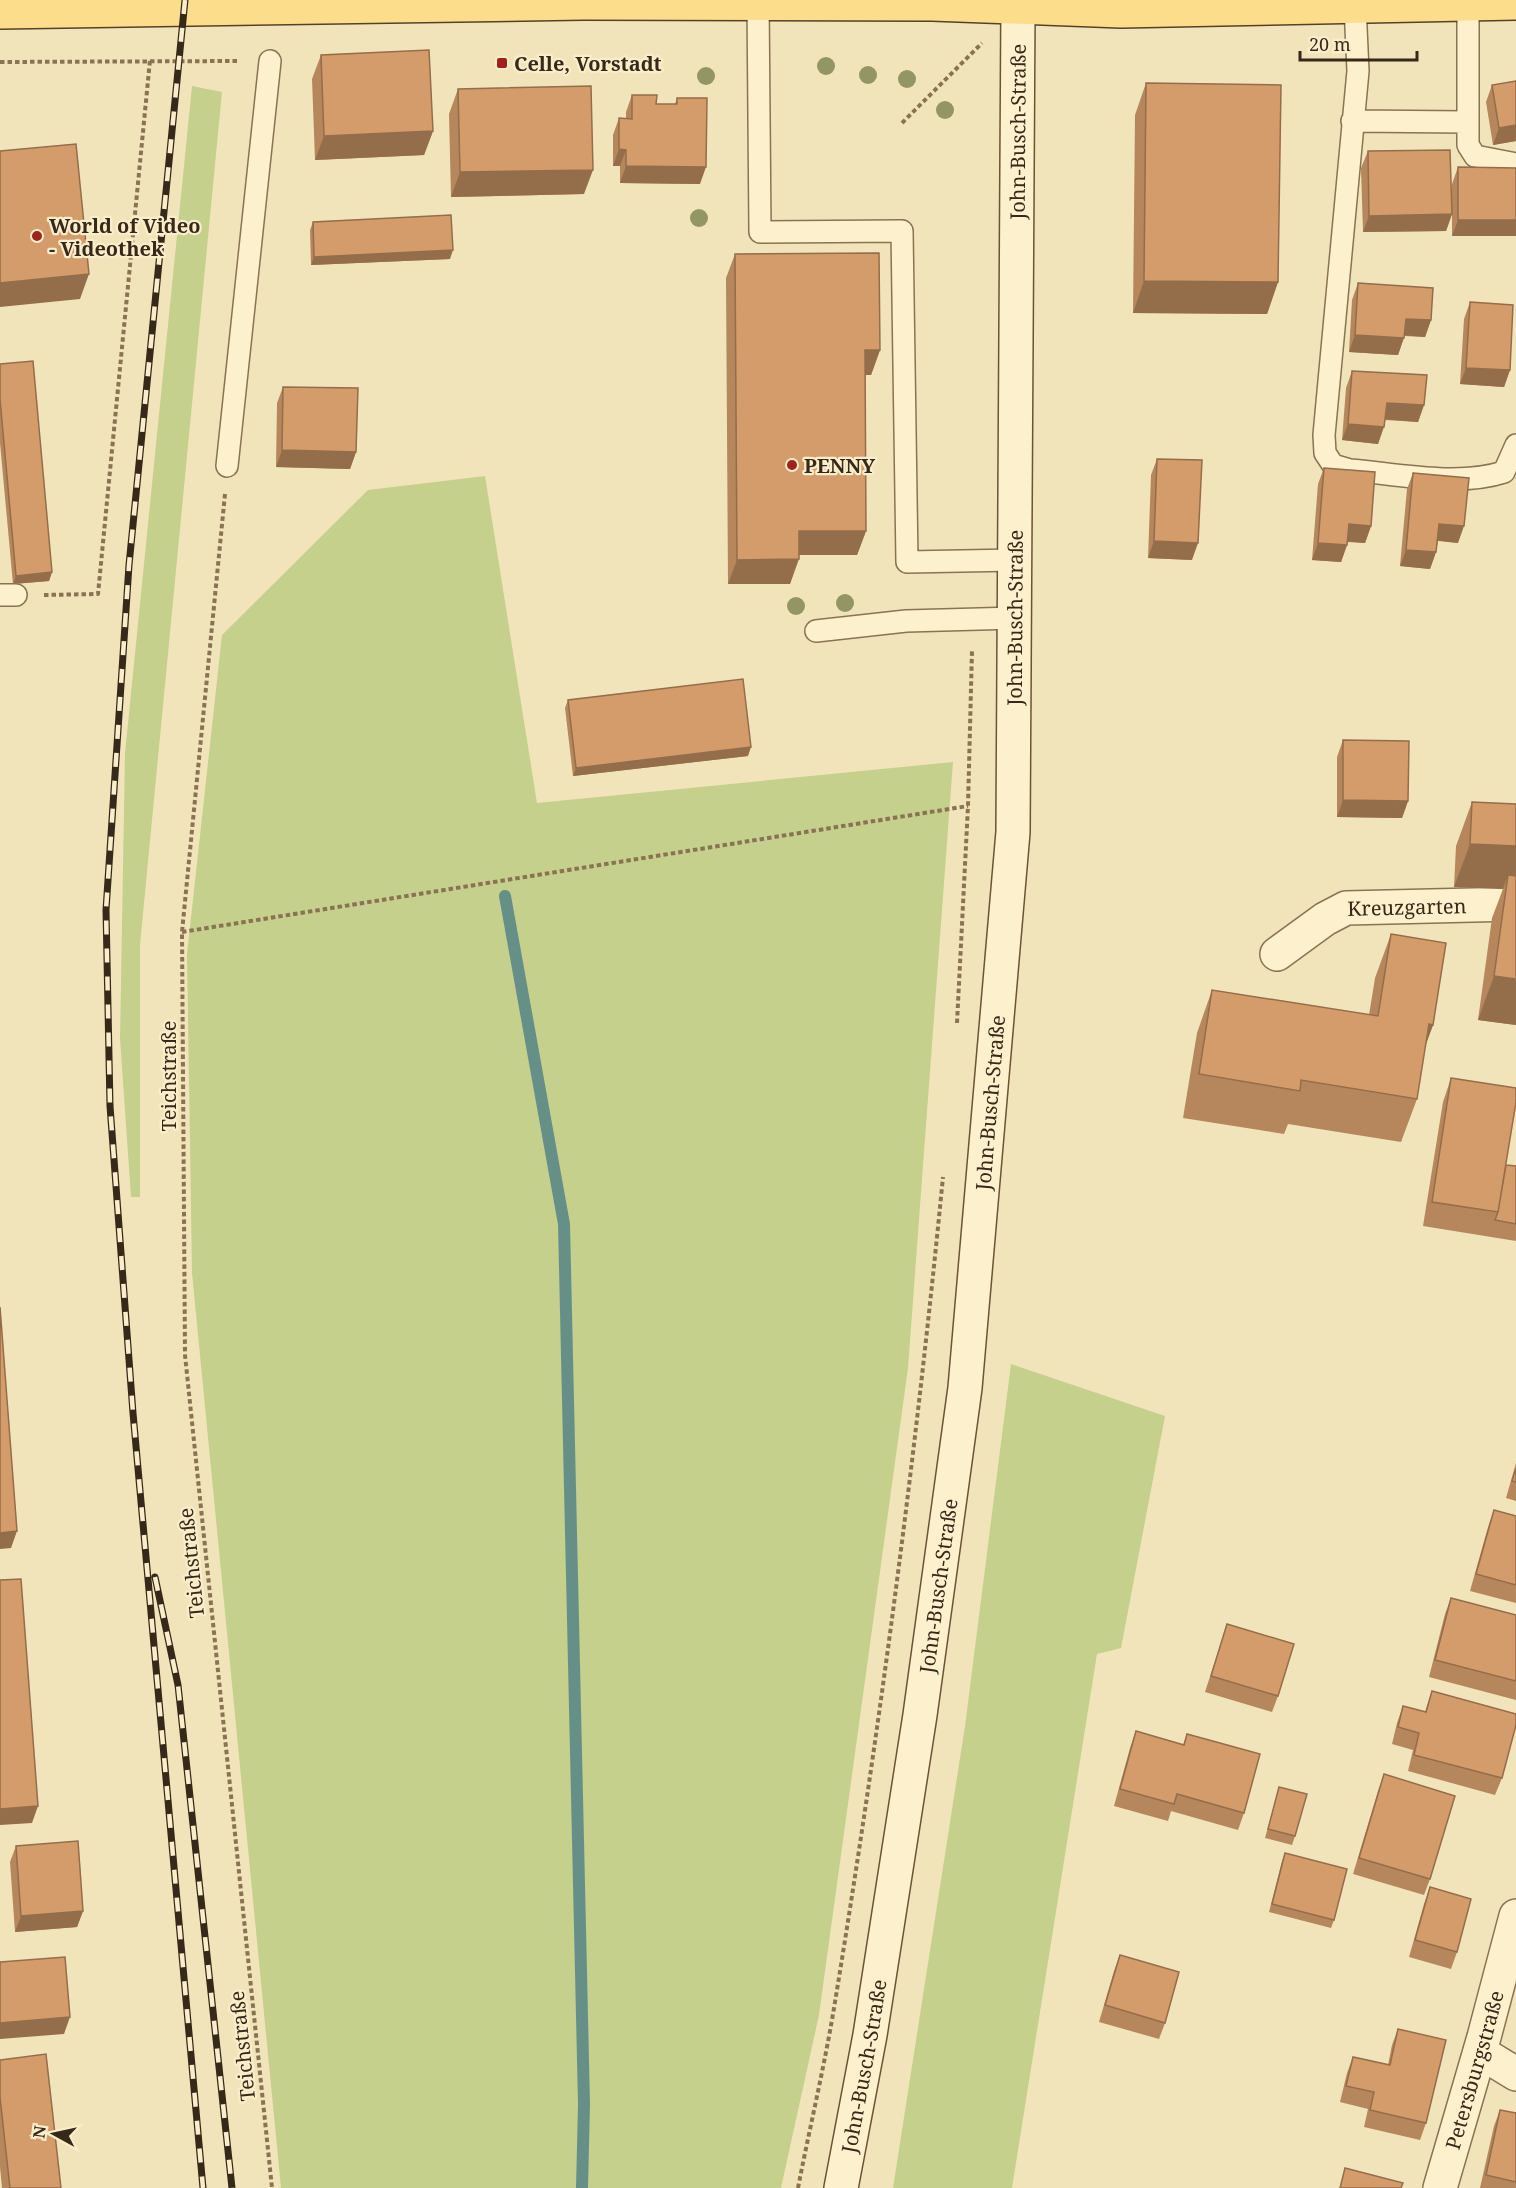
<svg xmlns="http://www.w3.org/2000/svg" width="1516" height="2188" font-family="'Noto Serif',serif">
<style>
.green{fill:#c6d08d}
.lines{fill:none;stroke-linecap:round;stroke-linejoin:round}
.stream{stroke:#669087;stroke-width:12}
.service-casing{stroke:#8a7353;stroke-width:24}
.minor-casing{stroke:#8a7353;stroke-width:36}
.secondary-casing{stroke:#6b5336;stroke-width:36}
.primary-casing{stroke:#574028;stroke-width:36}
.path{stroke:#8a7353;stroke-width:4;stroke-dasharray:4.5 3;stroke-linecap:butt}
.service{stroke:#fcf0cd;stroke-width:21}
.minor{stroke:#fcf0cd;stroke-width:33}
.secondary{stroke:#fcf0cd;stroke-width:33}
.primary{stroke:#fbdd8c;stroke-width:33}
.rail-casing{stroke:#372919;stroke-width:7}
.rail{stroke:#f9edca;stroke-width:4.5;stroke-dasharray:14;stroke-linecap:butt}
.tree{fill:#939664}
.wall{fill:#b6865c}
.shaded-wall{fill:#946d4b}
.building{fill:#d49c6b;stroke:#946d4b;stroke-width:1.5}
.poi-dot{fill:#9f221d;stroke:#f9edca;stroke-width:2}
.labels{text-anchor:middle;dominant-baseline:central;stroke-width:4.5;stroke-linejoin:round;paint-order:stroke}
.poi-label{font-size:20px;font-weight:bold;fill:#372919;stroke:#f9edca;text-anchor:start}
.street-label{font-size:20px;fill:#372919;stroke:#f9edca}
</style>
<rect width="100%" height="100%" fill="#f2e4ba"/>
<path class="green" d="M192,86L222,92L140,945V1197H131L120,1039L125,753Z
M485,476L537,803L953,762L908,1368L819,2015L781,2188H281L192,1273L187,954L222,635L368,490Z
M1011,1364L1165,1416L1121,1648L1097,1654L1012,2188H893L965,1726Z"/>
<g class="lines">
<path class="stream" d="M505,896L564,1224L584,2104L582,2188"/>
<g class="service-casing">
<path id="service" d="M758,0L760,232L902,231L907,562L1016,560
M1468,4V145L1475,156L1516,164
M1355,6L1358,71L1324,435L1325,453L1333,465L1350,470C1397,474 1458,487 1504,472L1516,445
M1352,121L1467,122
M227,466L270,61
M0,595H16
M816,631L906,621L1016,618"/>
</g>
<g class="minor-casing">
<g id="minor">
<path id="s1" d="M1277,954L1325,919L1346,908L1516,904"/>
<path d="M1480,2052L1516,2074"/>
<path id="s2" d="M1440,2188L1484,2037L1516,1916"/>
</g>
</g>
<g class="secondary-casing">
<g id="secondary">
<path id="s3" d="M841,2188L870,2035L920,1715L965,1388L1013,832L1018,6"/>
</g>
</g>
<g class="primary-casing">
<path id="primary" d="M0,12L583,3L932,4L1121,11L1516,3"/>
</g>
<path class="path" d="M0,62L239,61
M902,123L982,43
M225,494L182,932L185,1355L272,2188
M44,595L98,594L150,60
M182,932L968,806
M957,1023L968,806L972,650
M798,2188C810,2126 825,2064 835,2002C880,1728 916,1453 943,1177"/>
<use href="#service" class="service"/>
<use href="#minor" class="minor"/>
<use href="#secondary" class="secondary"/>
<use href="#primary" class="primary"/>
<g class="rail-casing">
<path id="rail" d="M185,0L129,565L106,910L110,1106L133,1413L203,2188
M155,1577L178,1685L232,2188"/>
</g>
<use href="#rail" class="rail"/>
</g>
<g class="tree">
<circle cx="826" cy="66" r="9"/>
<circle cx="868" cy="75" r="9"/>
<circle cx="706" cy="76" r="9"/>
<circle cx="907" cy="79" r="9"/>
<circle cx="945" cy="110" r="9"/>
<circle cx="699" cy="218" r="9"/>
<circle cx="845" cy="603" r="9"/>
<circle cx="796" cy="606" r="9"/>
</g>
<path class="wall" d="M321,55L433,131L424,155L315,160L312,79Z
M1516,81V141L1493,145L1486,102L1492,85Z
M1146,83L1278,282L1267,314L1133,313L1135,115Z
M458,89L584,194L451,197L449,114Z
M632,95L656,104H675L677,98L700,184L620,183V166H613V135L619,118H626V112Z
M1368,151L1452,214L1446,231L1363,232L1361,168Z
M1458,167L1516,168V236H1452V184Z
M313,222L450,259L311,265L310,230Z
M735,254L880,350L871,375H865L866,531L857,555H799L790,584H728L726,278Z
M1358,283L1431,320L1425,337L1404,336L1398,355L1349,352L1352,300Z
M1470,302L1510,370L1504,387L1460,384L1464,319Z
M0,364L52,572L49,581L13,584L0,443Z
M1352,371L1424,405L1418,422L1385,420L1378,444L1342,440L1346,388Z
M283,387L356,452L350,469L276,467L277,403Z
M1157,459L1192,560L1148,558L1151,475Z
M1324,468L1371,526L1365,543L1347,542V545L1341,562L1312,560L1318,484Z
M1413,473L1458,543L1438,541L1436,552L1430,569L1400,566L1407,489Z
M568,700L748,756L573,776L565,708Z
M1343,740L1408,801L1402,818L1337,817V757Z
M1472,802L1516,804V1025L1478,1020L1492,918L1503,889L1454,887L1456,846Z
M1391,934L1433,1025L1425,1047L1417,1099L1401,1142L1288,1124L1284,1134L1183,1118L1197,1033L1212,990L1369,1015L1375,978Z
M1451,1078L1506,1165L1516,1166V1241L1423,1226L1443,1102Z
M1516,1463V1501L1506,1498Z
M1494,1510L1516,1516V1603L1470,1591L1488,1527Z
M1451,1598L1516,1615V1700L1429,1677L1445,1614Z
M1227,1624L1278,1696L1272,1712L1205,1692Z
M1432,1691L1502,1778L1495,1795L1408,1771L1413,1750L1392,1744L1397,1723L1403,1706L1425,1712Z
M1136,1731L1183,1745L1187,1734L1244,1813L1238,1830L1171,1811L1168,1821L1114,1806L1130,1748Z
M1384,1774L1430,1879L1424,1895L1353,1874L1378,1791Z
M1279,1787L1295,1836L1292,1845L1265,1838Z
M16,1846L83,1911L77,1927L15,1932L10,1862Z
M1285,1853L1334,1920L1331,1928L1269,1912L1282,1861Z
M1430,1887L1457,1952L1451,1969L1409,1957L1424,1904Z
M1120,1955L1165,2023L1159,2039L1099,2022L1114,1971Z
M1398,2029L1426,2123L1420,2140L1364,2127L1368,2109L1340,2102L1347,2073L1353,2057L1388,2065L1392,2045Z
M0,2060L61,2188H2L0,2167Z
M1500,2110L1516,2113V2188H1480L1494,2126Z"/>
<path class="shaded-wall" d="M1516,125V141L1493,145L1499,128Z
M433,131L424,155L315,160L324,136Z
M619,149L626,150L620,166H613Z
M626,166L706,167L700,184L620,183Z
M593,170L584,194L451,197L460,172Z
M1452,214L1446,231L1363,232L1369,216Z
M1458,220H1516V236H1452Z
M453,250L450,259L311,265L314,257Z
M89,274L80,299L0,307V283Z
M1144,281L1278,282L1267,314L1133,313Z
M1406,319L1431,320L1425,337L1400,335Z
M1355,335L1404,338L1398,355L1349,352Z
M865,350H880L871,375H856Z
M1466,368L1510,370L1504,387L1460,384Z
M1387,403L1424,405L1418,422L1381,419Z
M1348,424L1384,427L1378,444L1342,440Z
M282,450L356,452L350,469L276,467Z
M1349,524L1371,526L1365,543L1342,541Z
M1439,524L1464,526L1458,543L1433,540Z
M799,531H866L857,555H790Z
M1154,541L1198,543L1192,560L1148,558Z
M1318,543L1347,545L1341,562L1312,560Z
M1406,550L1436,552L1430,569L1400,566Z
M799,559L790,584H728L737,560Z
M52,572L49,581L13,584L16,576Z
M751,747L748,756L573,776L576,768Z
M1343,800L1408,801L1402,818L1337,817Z
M1470,844L1516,846V890L1508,875L1503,889L1454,887Z
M1494,976L1516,979V1025L1478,1020Z
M1429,1024L1433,1025L1417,1068Z
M17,1531L11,1548L0,1549V1533Z
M38,1806L32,1823L0,1825V1809Z
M83,1911L77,1927L15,1932L21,1916Z
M70,2017L64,2034L0,2039V2023Z"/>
<path class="building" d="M429,50L433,131L324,136L321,55Z
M1516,81V125L1499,128L1492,85Z
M1146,83L1281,85L1278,282L1144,281Z
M591,86L593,170L460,172L458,89Z
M632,95H657L656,104H677V98H707L706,167L626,166V150L619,149V118L632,119Z
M76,144L89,274L0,283V151Z
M1450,150L1452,214L1369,216L1368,151Z
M1458,167L1516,168V220H1458Z
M451,215L453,250L314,257L313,222Z
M879,253L880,350H865L866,531H799V559L737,560L735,254Z
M1358,283L1433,288L1431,320L1406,319L1404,338L1355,335Z
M1470,302L1513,305L1510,370L1466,368Z
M33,361L52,572L16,576L0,399V364Z
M1352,371L1427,375L1424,405L1387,403L1384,427L1348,424Z
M283,387L358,388L356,452L282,450Z
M1157,459L1202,460L1198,543L1154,541Z
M1324,468L1375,472L1371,526L1349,524L1347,545L1318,543Z
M1413,473L1469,478L1464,526L1439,524L1436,552L1406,550Z
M743,679L751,747L576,768L568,700Z
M1343,740L1409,741L1408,801L1343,800Z
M1472,802L1516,804V846L1470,844Z
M1508,875L1516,876V979L1494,976Z
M1391,934L1446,943L1433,1025L1429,1024L1417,1099L1301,1080L1300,1091L1199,1074L1212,990L1378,1016Z
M1451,1078L1516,1088V1102L1498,1212L1432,1202Z
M1506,1165L1516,1166V1224L1495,1220L1498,1212Z
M0,1307L17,1531L0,1533Z
M1516,1468V1482L1512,1481Z
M1494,1510L1516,1516V1585L1476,1574Z
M21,1579L38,1806L0,1809V1580Z
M1451,1598L1516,1615V1681L1435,1660Z
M1227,1624L1294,1644L1278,1696L1211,1676Z
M1432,1691L1516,1714V1725L1502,1778L1414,1755L1419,1733L1398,1727L1403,1706L1426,1712Z
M1136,1731L1184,1745L1187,1734L1260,1754L1244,1813L1177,1794L1174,1804L1120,1789Z
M1384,1774L1455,1796L1430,1879L1359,1858Z
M1279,1787L1307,1794L1295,1836L1268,1829Z
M78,1841L83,1911L21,1916L16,1846Z
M1285,1853L1347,1869L1334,1920L1272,1904Z
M1430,1887L1471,1899L1457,1952L1415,1940Z
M1120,1955L1179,1972L1165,2023L1105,2005Z
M65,1957L70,2017L0,2023V1962Z
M1398,2029L1446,2040L1426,2123L1370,2110L1374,2092L1346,2086L1353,2057L1390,2065Z
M46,2054L61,2188H10L0,2097V2060Z
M1500,2110L1516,2113V2182L1486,2175Z
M1345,2168L1403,2183L1401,2188H1340Z"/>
<g class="poi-dot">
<rect x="496" y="57" width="12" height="12" rx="3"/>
<circle cx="37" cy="236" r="6"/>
<circle cx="792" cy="465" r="6"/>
</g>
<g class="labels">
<g class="poi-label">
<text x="514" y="63">Celle, Vorstadt</text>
<text x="49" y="225">World of Video<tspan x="49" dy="23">- Videothek</tspan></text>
<text x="804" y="465">PENNY</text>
</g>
<g class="street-label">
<text stroke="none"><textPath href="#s3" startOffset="2068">John-Busch-Straße</textPath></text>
<text stroke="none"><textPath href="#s3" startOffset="1582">John-Busch-Straße</textPath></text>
<text stroke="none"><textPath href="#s1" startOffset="144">Kreuzgarten</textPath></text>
<text transform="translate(168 1076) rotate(-90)">Teichstraße</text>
<text stroke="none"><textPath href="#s3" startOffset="1096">John-Busch-Straße</textPath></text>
<text transform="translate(191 1563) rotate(-96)">Teichstraße</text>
<text stroke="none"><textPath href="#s3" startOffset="610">John-Busch-Straße</textPath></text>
<text transform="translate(242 2046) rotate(-96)">Teichstraße</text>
<text stroke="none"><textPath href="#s3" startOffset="124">John-Busch-Straße</textPath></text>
<text stroke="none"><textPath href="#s2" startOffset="123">Petersburgstraße</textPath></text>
</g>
</g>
<g transform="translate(54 2134) rotate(278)" stroke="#f9edca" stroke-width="4.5" paint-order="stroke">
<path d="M0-4.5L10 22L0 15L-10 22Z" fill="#372919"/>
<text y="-9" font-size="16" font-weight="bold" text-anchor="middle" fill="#372919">N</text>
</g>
<path d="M1300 51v9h117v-9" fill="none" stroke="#372919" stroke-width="3"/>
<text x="1309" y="51" font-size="18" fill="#372919" stroke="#f9edca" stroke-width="4.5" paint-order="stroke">20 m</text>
</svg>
